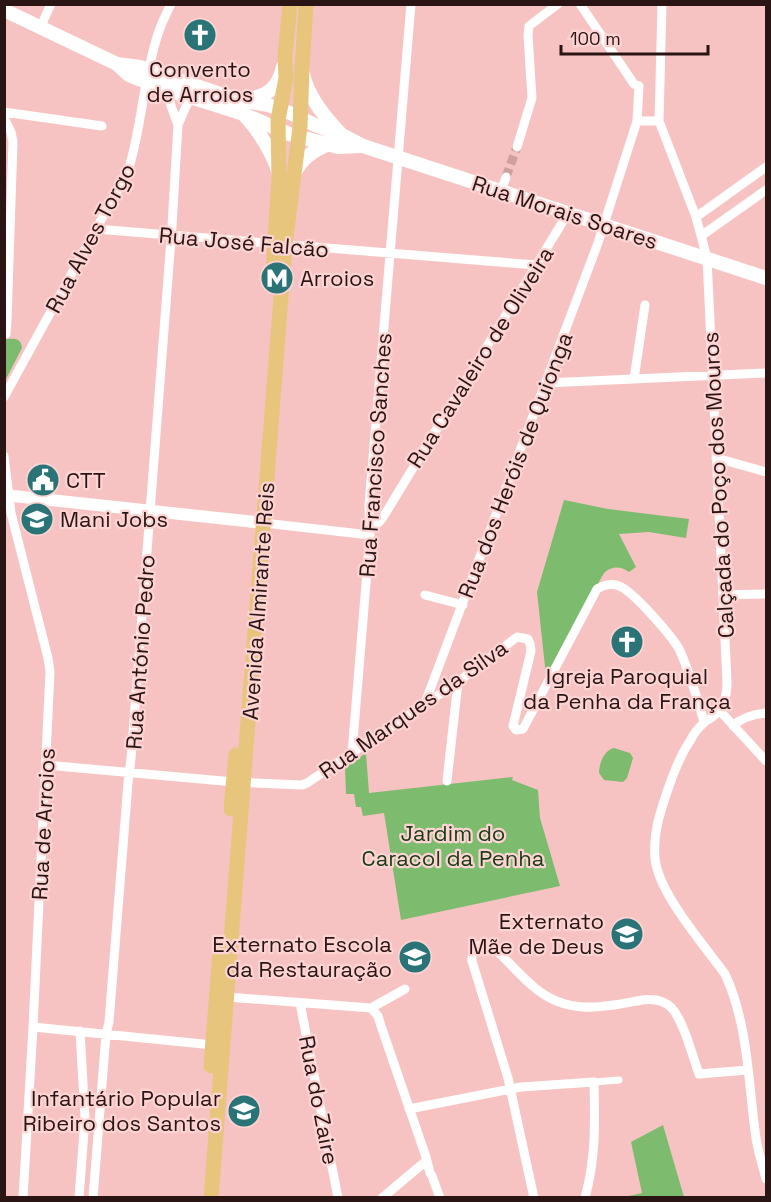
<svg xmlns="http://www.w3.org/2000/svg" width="771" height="1202" font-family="'Space Grotesk',sans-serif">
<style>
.green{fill:#7dbb6f}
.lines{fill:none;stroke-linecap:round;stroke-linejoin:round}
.minor-tunnel{stroke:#cea09f;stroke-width:9;stroke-dasharray:9 4.5;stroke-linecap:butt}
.pedestrian{stroke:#fff;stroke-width:7}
.minor{stroke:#fff;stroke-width:9}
.tertiary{stroke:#fff;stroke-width:12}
.secondary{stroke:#fff;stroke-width:14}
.primary{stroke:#e8c57c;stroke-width:15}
.labels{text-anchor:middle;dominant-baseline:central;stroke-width:4.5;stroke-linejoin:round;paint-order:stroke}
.poi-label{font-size:22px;fill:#2b1414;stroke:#fcd4d3;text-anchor:start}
.street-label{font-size:22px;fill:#2b1414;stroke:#fcd4d3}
.park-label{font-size:22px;fill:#1b3b14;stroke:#fcd4d3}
</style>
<rect width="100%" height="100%" fill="#f7c3c2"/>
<path class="green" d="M5,339C13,339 21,337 22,348L5,381Z
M564,500L608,509L689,519L686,538L649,532L619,534L636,567L629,572C620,566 612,566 604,573L546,676L537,592Z
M614,748L630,753L633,758L627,778L623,782L604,780L599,773C599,764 604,750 614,748Z
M366,753L369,793L513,777L512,780L538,790L540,818L560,886L401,920L384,813L363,816L361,807H356L354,794H346L345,767Z
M663,1125L684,1197H624L642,1193L631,1142Z"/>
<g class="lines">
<path class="minor-tunnel" d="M506,177L517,147"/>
<path class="pedestrian" d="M594,1082L619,1080"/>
<path class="minor" d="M580,4L634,84L639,86
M662,4L659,121L696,217L707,258L727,682C727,696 723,710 711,718C707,721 707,719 704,723C699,727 693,735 690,741C679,757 672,777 666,795C659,816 653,835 655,858C658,893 704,945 725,974C749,1026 748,1084 756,1138C758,1152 763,1166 766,1179
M40,28L51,4
M168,90L171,106L178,125
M4,112L102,126
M4,118L11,132L13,142L7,321L6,334H4
M637,121H659
M517,147L532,98L528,35L529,26L558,4
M501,191L506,177
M696,217L766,167
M96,229L536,265
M701,236L766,190
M634,379L645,305
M546,383L766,373
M4,397L128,171C142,127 143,79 158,34C161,24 166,14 171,4
M4,456L11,513L48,658L50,672L33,1027L23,1198
M716,458L766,472
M264,523L370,535
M370,529L378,523L382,519L568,213
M425,595L463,605
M723,595L766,594
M425,703L598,243L637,121L639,86
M720,711L766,761
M733,726C742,717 755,714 766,713
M352,753L370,535L369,505L411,4
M46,765L234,782L302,785L307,783L458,682L517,637L528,639L530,644L531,651L513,726L516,730L523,729L597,589C603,585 612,583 619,586C632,590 674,638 680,651C690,673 697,698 704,722
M447,781L458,682
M227,997L371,1008L405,989
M300,1003L338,1198
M371,1008L378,1016L380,1023L426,1157L430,1173L432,1176L440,1198
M33,1027L213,1045
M409,1109L521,1087L594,1082C595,1123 596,1157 585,1198
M79,1198L85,1118L80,1031
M93,1198L106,1034L109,1022L128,783L131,759L172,226L178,125L187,104L190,101L197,100
M382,1198L426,1161
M534,1198L508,1078L472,961C471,949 479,942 491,946C507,959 519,975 535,988C569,1016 603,1007 642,1000C672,996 678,1015 687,1038C691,1050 695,1062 699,1074L748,1070"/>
<path class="tertiary" d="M4,495L264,523"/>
<path class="secondary" d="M4,10L117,64L129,75L136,78L168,90L241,113L289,134L338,147L361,146
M117,64L140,67L238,100L268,105L290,113L315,125L342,135L363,146L766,278
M303,74C308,97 325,117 340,133
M247,99C268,96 278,88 283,67
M245,116C258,129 273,154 278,171
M294,173C303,158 312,151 329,144"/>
<path class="primary" d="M273,273L279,178L278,120L286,78L285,56L290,4
M231,809L236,755
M211,1066L220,952
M211,1198L285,245L300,127L302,68L306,4"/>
</g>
<defs>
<g id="church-disc" transform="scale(1.725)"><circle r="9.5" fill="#2a7478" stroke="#fcd4d3"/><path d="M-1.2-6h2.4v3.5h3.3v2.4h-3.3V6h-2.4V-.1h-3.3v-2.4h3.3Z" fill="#fff"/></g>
<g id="metro-disc" transform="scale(1.725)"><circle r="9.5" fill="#2a7478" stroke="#fcd4d3"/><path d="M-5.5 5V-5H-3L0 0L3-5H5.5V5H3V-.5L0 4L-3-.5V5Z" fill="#fff"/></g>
<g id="civic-disc" transform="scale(1.725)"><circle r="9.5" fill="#2a7478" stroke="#fcd4d3"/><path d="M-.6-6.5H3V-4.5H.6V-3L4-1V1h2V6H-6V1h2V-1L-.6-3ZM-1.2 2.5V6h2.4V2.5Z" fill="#fff"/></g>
<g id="university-disc" transform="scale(1.725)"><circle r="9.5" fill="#2a7478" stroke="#fcd4d3"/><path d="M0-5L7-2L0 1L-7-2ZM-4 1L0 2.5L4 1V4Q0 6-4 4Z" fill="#fff"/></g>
<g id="school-disc" transform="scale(1.725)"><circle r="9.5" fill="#2a7478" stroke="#fcd4d3"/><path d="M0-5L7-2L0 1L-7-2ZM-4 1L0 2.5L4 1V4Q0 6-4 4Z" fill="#fff"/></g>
</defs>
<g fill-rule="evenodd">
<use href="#church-disc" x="200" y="35"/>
<use href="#metro-disc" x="277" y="278"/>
<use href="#civic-disc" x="43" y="480"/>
<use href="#university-disc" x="37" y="519"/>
<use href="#church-disc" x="627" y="642"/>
<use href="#school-disc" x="627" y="934"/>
<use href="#school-disc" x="415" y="957"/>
<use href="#school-disc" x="244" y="1111"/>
</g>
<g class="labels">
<g class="poi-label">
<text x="200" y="69" text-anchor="middle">Convento<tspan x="200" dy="25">de Arroios</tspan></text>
<text x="300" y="278">Arroios</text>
<text x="66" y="480">CTT</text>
<text x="60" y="519">Mani Jobs</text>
<text x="627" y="676" text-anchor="middle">Igreja Paroquial<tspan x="627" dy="25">da Penha da França</tspan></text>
<text x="604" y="921" text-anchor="end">Externato<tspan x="604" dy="25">Mãe de Deus</tspan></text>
<text x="392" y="944" text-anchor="end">Externato Escola<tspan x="392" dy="25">da Restauração</tspan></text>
<text x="221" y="1098" text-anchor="end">Infantário Popular<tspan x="221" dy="25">Ribeiro dos Santos</tspan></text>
</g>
<g class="street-label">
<text transform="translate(565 212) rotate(18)">Rua Morais Soares</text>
<text transform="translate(90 238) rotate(-62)">Rua Alves Torgo</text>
<text transform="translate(244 242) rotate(5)">Rua José Falcão</text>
<text transform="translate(480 357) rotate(-58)">Rua Cavaleiro de Oliveira</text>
<text transform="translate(375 455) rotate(-86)">Rua Francisco Sanches</text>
<text transform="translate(515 465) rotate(-69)">Rua dos Heróis de Quionga</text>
<text transform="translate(718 485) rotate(-93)">Calçada do Poço dos Mouros</text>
<text transform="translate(258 601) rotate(-86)">Avenida Almirante Reis</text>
<text transform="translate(140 652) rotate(-86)">Rua António Pedro</text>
<text transform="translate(413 709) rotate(-35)">Rua Marques da Silva</text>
<text transform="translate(43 824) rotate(-87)">Rua de Arroios</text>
<text transform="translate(319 1100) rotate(79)">Rua do Zaire</text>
</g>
<g class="park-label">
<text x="453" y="833">Jardim do<tspan x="453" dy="25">Caracol da Penha</tspan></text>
</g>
</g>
<rect width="771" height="1202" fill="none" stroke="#2b1414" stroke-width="12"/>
<path d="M561 45v9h147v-9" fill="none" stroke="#2b1414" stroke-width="3"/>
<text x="570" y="45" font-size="18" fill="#2b1414" stroke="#fcd4d3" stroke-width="4.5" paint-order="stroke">100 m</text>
</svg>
